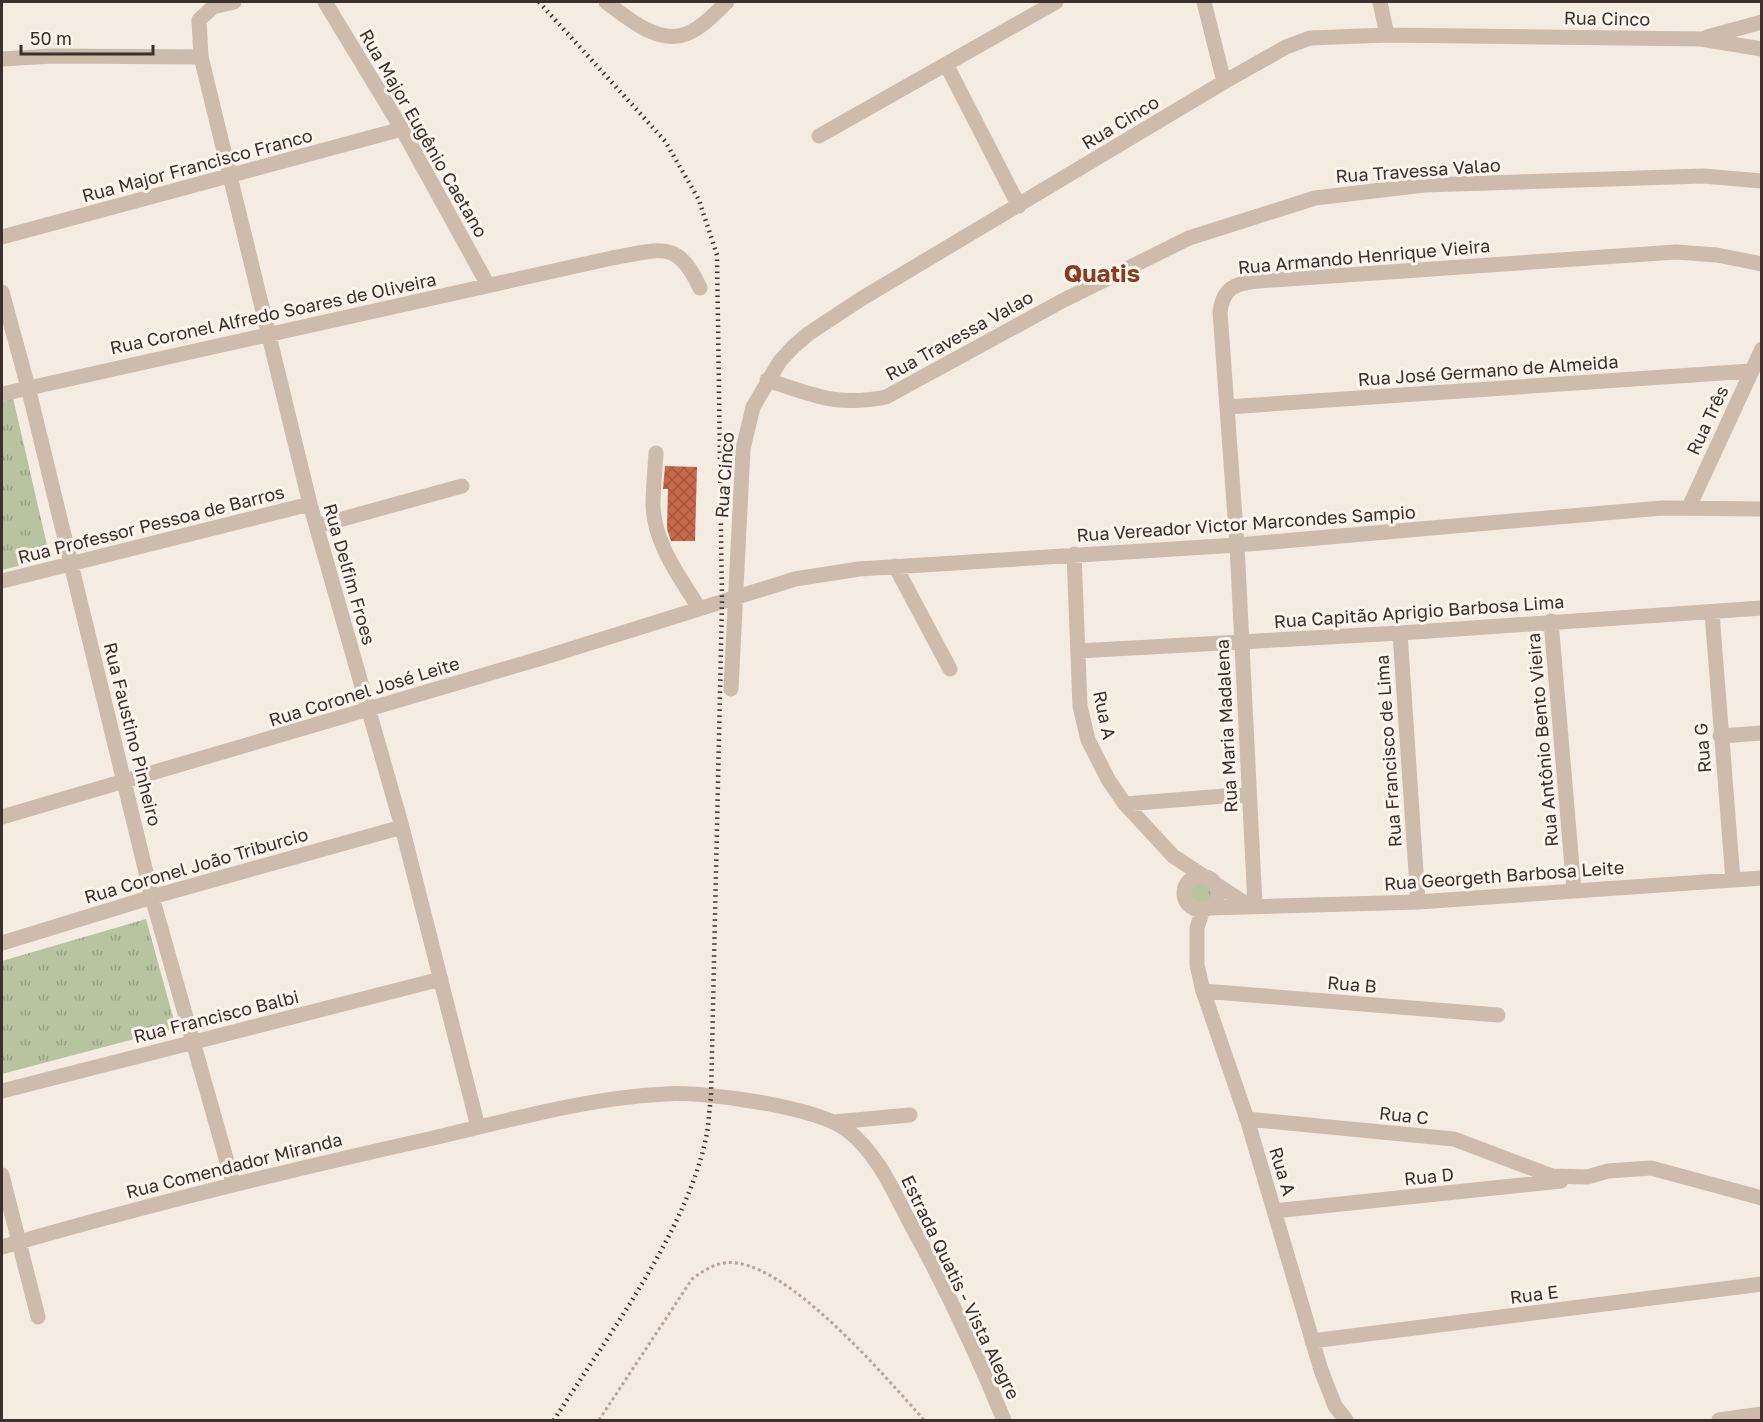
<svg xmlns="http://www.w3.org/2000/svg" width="1763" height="1422" font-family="'Golos Text',sans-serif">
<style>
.park{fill:url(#park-tufts)}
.building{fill:url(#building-cross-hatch)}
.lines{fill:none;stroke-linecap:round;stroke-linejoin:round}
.path{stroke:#b9a596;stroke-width:3;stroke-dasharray:3 3;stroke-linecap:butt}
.minor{stroke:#cdbbac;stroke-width:15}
.rail{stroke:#3b302b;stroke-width:4.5;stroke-dasharray:1.5 4.5;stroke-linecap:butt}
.labels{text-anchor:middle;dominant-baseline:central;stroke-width:6;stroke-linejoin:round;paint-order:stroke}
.street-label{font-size:18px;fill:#3b302b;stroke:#fbf5ee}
.district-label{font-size:24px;font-weight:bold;fill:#8c3b22;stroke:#fbf5ee}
</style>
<defs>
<pattern id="park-tufts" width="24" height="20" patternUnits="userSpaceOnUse" patternTransform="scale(1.5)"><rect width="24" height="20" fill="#b8c4a0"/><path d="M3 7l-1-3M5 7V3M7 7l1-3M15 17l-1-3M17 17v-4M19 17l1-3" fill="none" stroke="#97a083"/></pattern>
<pattern id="building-cross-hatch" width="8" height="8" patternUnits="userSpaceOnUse" patternTransform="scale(1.5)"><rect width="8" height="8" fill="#c8694b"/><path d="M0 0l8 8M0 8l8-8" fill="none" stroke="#a4573f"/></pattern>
</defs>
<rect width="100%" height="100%" fill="#f4ebe1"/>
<path class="park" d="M13,398L50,558L2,570V402Z
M1186 893a14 14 0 1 1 28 0a14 14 0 1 1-28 0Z
M146,919L176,1028L2,1074V961Z"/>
<path class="building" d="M665,466L697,467L695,541H671L667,529L668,489H663Z"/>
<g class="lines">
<path class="path" d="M599,1420L692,1279C702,1272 711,1265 724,1263C782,1254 888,1380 924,1420"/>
<path class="minor" d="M234,2L213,7L199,20L201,57L310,504L402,827L478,1127
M325,2L402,129L488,285
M606,2C626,17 658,45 686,34C702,28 715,13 727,2
M1204,2L1224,82
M1380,2L1387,35
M1707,37L1762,22
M2,59L52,56L201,57
M946,64L1019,206
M819,136L1056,2
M2,237L402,129
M2,292L28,387L152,897L233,1183
M767,380C814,395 836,407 886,397L1062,301L1189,238L1315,198L1424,185L1703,176L1762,181
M2,394L612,258C660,250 677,238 700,288
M1227,407L1751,371
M656,453C655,470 653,488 653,505C654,544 680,577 699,608
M1689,507L1762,349
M317,526L462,486
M1074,554L1080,706L1088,740L1109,781L1125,804L1173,856L1205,877
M895,566L950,669
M2,581L310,504
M1712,613L1733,880
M1551,621L1574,890
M1400,633L1418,902
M1078,651L1400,633L1762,608
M731,689L743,449L753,407L780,361L793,347L808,334L861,299L1224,82L1286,47L1310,38L1387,35L1701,39L1762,49
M1720,736L1762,733
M1125,804L1249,794
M2,817L542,658L795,579L859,569L1237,545L1662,508L1762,509
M1184 893a17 17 0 1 1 34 0a17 17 0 1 1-34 0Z
M1214,883L1248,905
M1255,905L1237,545L1220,312C1223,288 1235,283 1258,281L1676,252L1717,255L1762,264
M1208,908L1418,902L1762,878
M1203,909L1197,928V965L1203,991L1247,1119L1321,1370L1335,1406L1346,1420
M2,943L152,897L402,827
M1203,991L1498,1015
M2,1091L441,979
M1247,1119L1454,1139L1552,1176L1587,1177L1608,1171L1651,1168L1762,1198
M834,1122L910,1115
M2,1175L38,1317
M1274,1211L1561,1181
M2,1247C143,1206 285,1171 429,1139C507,1121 585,1098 665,1094C705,1091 816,1107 847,1130C876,1152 892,1188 908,1219C944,1284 976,1352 1004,1420
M1312,1341L1762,1284
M1719,1420L1762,1414"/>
<path class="rail" d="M539,2L665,141L699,200L717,255L722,601L711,1097C709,1110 709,1125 706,1138C686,1233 606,1338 554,1420"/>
</g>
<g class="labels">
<g class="street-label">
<text transform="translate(1607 18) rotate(1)">Rua Cinco</text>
<text transform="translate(1120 122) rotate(-31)">Rua Cinco</text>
<text transform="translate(424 133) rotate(60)">Rua Major Eugênio Caetano</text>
<text transform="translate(197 165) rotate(-15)">Rua Major Francisco Franco</text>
<text transform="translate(1418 170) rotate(-4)">Rua Travessa Valao</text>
<text transform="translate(1364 256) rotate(-5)">Rua Armando Henrique Vieira</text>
<text transform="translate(273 313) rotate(-12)">Rua Coronel Alfredo Soares de Oliveira</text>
<text transform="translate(959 335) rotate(-29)">Rua Travessa Valao</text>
<text transform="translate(1488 370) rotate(-4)">Rua José Germano de Almeida</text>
<text transform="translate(1707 420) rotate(-65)">Rua Três</text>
<text transform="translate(724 475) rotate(-86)">Rua Cinco</text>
<text transform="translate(1246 523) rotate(-4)">Rua Vereador Victor Marcondes Sampio</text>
<text transform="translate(151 524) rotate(-14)">Rua Professor Pessoa de Barros</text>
<text transform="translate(350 574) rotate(74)">Rua Delfim Froes</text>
<text transform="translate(1419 611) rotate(-4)">Rua Capitão Aprigio Barbosa Lima</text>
<text transform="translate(364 691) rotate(-17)">Rua Coronel José Leite</text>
<text transform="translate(1105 715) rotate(78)">Rua A</text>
<text transform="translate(1226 726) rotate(-93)">Rua Maria Madalena</text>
<text transform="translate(133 734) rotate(76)">Rua Faustino Pinheiro</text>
<text transform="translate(1542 740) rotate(-95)">Rua Antônio Bento Vieira</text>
<text transform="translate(1702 748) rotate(-95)">Rua G</text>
<text transform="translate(1388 751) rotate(-94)">Rua Francisco de Lima</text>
<text transform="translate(196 865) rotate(-16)">Rua Coronel João Triburcio</text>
<text transform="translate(1504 875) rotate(-4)">Rua Georgeth Barbosa Leite</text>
<text transform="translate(1352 984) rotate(5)">Rua B</text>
<text transform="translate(216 1016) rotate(-14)">Rua Francisco Balbi</text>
<text transform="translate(1404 1115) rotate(6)">Rua C</text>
<text transform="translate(234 1165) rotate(-14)">Rua Comendador Miranda</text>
<text transform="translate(1283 1171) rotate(73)">Rua A</text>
<text transform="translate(1429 1176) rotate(-6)">Rua D</text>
<text transform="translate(961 1287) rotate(64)">Estrada Quatis - Vista Alegre</text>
<text transform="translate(1534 1294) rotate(-7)">Rua E</text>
</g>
<g class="district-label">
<text x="1102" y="272">Quatis</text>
</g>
</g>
<rect width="1763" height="1422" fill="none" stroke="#3b302b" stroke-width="6"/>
<path d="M21 45v9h132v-9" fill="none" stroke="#3b302b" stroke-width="3"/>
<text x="30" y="45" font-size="18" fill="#3b302b" stroke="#fbf5ee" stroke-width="4.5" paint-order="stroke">50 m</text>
</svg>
